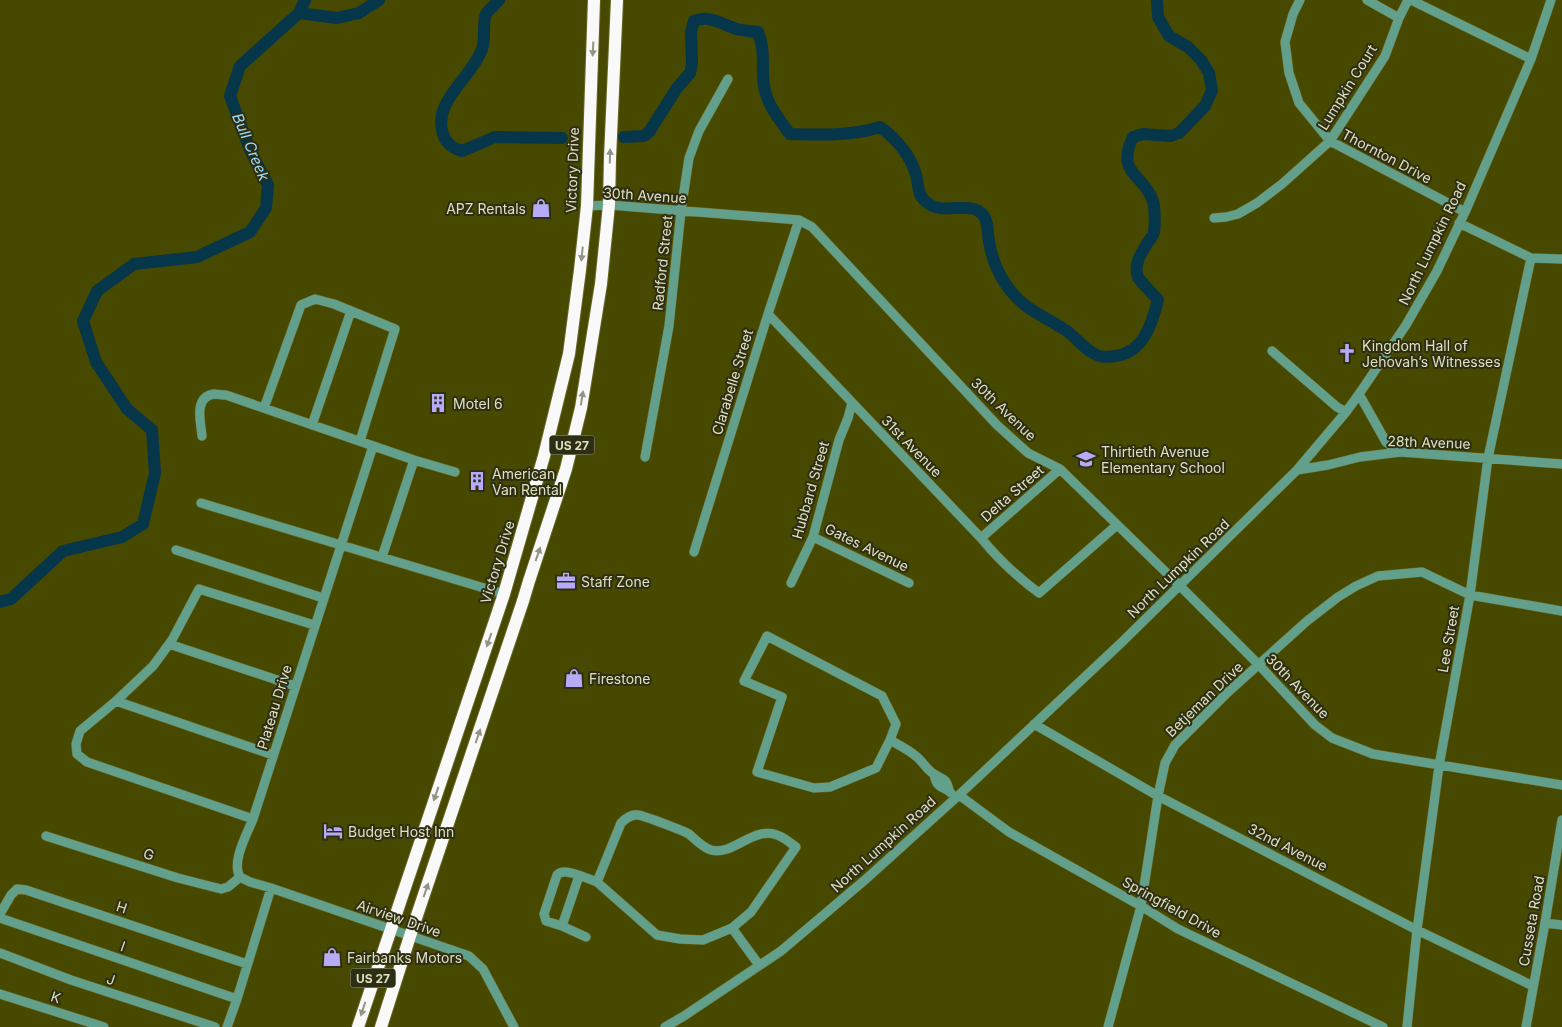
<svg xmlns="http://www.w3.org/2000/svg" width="1562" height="1027" font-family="Inter,sans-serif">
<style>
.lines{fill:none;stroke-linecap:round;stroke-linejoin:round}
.river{stroke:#053649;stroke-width:12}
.minor-casing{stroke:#666726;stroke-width:10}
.highway-casing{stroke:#666726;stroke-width:14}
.minor{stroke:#63a08b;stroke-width:9}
.highway{stroke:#f9f9f9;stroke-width:12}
.oneway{fill:#939486}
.labels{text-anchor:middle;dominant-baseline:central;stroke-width:4;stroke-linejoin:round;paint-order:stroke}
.shield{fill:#2d2e13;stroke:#a9ab8b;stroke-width:1}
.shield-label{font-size:12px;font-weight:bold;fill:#dee0bf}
.street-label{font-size:14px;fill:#dee0bf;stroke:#2d2e13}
.poi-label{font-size:14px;fill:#dee0bf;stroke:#2d2e13;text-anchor:start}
.water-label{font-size:15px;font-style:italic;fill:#9cdbfa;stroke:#2d2e13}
</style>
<rect width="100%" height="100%" fill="#484900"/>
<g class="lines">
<path class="river" d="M499,0C496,4 489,9 486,14C482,23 486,39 482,49C472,78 432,101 443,134C446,144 453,148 462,151L495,137L562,138
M299,13L337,18L359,13L379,0
M624,137L644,136L649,132L677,88L690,73L692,64L691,32L694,21C709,14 723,25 737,29C744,31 751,31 758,32C766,52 761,67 764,86C767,105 779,119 790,134C820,135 852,136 880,127C896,138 911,156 916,175C920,189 916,195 929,204C944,215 972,200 983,215C989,222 987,233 989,241C991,255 997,271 1005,283C1021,308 1040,314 1064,329C1075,336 1082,347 1093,353C1101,358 1106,357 1115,356C1143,353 1152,324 1158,300C1154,295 1139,280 1138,277C1133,264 1142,252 1148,242C1150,239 1154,235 1154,232C1155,227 1155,206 1153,201C1144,174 1115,174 1133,137L1143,134L1171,136L1179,133L1205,106L1212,90L1209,73L1201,60L1188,47L1169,36L1158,17L1157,0
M0,602L11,599L63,551L122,537L143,524L155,473L152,430L127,409L96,362L83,321L97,291L134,264L197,257L250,232L266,208L268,185L250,150L230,96L240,66L299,13L305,0"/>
<g class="minor-casing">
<path id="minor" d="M1300,0L1293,14L1285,42L1289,73L1299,103L1330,141L1465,212
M1367,0L1399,18
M1411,0L1531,59
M587,206L609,205L799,220L812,227L997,425L1028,453L1060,469L1180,586L1259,665L1315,725L1332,738L1373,754L1562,785
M1214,218L1226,217L1238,214L1257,203L1282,184L1330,141L1385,56L1399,18L1408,0
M1459,223L1531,258L1562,259
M768,314L981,538C999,560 1016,576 1039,593L1117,525
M1272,351L1337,407L1346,412
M1359,394L1386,442L1400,452
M264,408L301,305L315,299L334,304L395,329L360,441
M312,425L351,311
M202,436C201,423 193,397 214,394C217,394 222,395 226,395L414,460L382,557
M645,457L669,326L681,211L689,158L699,131L728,79
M414,460L455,472
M1297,470L1328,465L1360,457L1400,452L1562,464
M201,503L504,594
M813,537L909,583
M981,538L1060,469
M176,550L323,598
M694,552L768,314L799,220
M791,583L813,537L839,440L848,418L852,403
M169,644L295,686
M116,701L273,755
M1034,724L1158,796L1417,930L1533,986
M890,740L876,768L830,787L814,788L757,772L782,697L744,681L767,636L882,696L896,724L890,740C899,745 909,750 917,757C923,762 927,770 934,774C943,780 946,777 949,790
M934,774C937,790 942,785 951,793
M959,795L1009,832L1141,906L1178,929L1383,1027
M253,819L87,762L77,754L76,744L80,731L116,701L153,666L172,640L199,589L314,625
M46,836L178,878L221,889L228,887L240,877
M579,876L562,926L546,921L544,914L557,875C559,873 560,872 564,872C572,871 588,879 597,882
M240,877C231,862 247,834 253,819L373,446
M240,877L250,882L271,888L469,956L483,969L514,1027
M0,914L11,895L17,889L26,890L247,964
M0,918L237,999
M1545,923L1562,925
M562,926L586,937
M732,928L703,940L680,939L657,935L597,882L621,823C626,818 631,814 638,815C645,816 684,831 689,834C696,840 702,847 711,850C733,856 753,826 777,835C784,837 790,843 796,847L751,912L732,928L759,965
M0,953L71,980L215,1027
M0,994L104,1027
M227,1027L237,999L271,888
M665,1027L684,1016L781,951L866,879L959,795L1121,643L1297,470L1346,412L1359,394L1406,325L1437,271L1466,210L1531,59L1551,0
M1108,1027L1141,906L1158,796L1165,763L1175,745L1226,694L1307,621L1338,597L1356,586L1378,576L1422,572L1470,595L1562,611
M1407,1027L1417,930L1439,766L1470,595L1488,458L1531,258
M1526,1027L1545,923L1562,820"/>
</g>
<g class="highway-casing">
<path id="highway" d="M358,1027L504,594L544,456L569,354L580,270L587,206L594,0
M381,1027L410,936L523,601L529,581L566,469L581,408L601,284L609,205L610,158L617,0"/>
</g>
<use href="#minor" class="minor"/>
<use href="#highway" class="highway"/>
</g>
<defs><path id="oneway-solid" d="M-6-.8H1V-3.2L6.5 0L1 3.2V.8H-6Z" transform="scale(1.25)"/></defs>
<g class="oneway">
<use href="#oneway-solid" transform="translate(593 49) rotate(93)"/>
<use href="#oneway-solid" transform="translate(610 156) rotate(-88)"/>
<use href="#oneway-solid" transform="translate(582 254) rotate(96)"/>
<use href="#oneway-solid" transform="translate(582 398) rotate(-81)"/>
<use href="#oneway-solid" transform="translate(538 554) rotate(-71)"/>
<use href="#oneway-solid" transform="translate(489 640) rotate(109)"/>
<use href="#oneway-solid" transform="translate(478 736) rotate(-71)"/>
<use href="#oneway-solid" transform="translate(436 794) rotate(109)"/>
<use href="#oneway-solid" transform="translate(426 890) rotate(-71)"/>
<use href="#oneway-solid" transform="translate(363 1009) rotate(108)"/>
</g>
<defs>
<g id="shop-bare" transform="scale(1.5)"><path d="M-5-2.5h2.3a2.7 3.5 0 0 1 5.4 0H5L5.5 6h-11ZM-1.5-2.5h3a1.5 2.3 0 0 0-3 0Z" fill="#b7abf8" stroke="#2d2e13" stroke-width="2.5" paint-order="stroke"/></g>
<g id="church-bare" transform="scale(1.5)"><path d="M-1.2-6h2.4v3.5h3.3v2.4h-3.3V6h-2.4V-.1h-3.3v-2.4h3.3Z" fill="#b7abf8" stroke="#2d2e13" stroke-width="2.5" paint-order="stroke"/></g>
<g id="building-bare" transform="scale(1.5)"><path d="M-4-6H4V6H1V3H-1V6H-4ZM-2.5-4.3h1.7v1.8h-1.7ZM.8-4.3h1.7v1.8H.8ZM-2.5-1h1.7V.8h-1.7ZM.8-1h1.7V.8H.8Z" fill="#b7abf8" stroke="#2d2e13" stroke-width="2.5" paint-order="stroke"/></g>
<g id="school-bare" transform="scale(1.5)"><path d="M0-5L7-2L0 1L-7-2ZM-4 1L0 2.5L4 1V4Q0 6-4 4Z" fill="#b7abf8" stroke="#2d2e13" stroke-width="2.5" paint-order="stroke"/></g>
<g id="office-bare" transform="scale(1.5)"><path d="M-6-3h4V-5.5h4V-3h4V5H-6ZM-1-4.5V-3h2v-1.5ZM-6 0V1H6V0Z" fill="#b7abf8" stroke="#2d2e13" stroke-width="2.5" paint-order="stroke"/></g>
<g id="hotel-bare" transform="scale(1.5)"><path d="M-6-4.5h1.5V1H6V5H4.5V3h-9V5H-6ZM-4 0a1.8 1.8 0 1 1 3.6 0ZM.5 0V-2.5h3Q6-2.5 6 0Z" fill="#b7abf8" stroke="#2d2e13" stroke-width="2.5" paint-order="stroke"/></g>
</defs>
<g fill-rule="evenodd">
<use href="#shop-bare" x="541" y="208"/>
<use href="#church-bare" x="1347" y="353"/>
<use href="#building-bare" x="438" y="403"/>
<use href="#school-bare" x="1086" y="459"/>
<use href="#building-bare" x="477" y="481"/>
<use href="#office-bare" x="566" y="581"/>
<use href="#shop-bare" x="574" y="678"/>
<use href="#hotel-bare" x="333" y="831"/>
<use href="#shop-bare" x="332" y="957"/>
</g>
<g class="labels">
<g class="shield">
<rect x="549.5" y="435.5" width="45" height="19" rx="4"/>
<rect x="350.5" y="968.5" width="45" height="19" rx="4"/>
</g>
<g class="shield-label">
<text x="572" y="445">US 27</text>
<text x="373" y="978">US 27</text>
</g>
<g class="street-label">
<text transform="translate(1347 87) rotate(-58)">Lumpkin Court</text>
<text transform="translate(1387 156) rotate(28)">Thornton Drive</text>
<text transform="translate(572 170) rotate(-88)">Victory Drive</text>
<text transform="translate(645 195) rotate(4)">30th Avenue</text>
<text transform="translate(1432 243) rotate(-64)">North Lumpkin Road</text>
<text transform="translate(662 263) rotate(-84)">Radford Street</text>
<text transform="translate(732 382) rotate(-73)">Clarabelle Street</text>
<text transform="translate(1004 409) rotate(44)">30th Avenue</text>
<text transform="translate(1429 442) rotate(2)">28th Avenue</text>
<text transform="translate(912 446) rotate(46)">31st Avenue</text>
<text transform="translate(810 490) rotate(-74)">Hubbard Street</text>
<text transform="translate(1012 493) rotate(-41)">Delta Street</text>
<text transform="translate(867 547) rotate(26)">Gates Avenue</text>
<text transform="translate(497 562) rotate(-73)">Victory Drive</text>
<text transform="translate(1178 568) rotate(-44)">North Lumpkin Road</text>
<text transform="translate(1448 639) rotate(-80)">Lee Street</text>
<text transform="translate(1298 686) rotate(46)">30th Avenue</text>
<text transform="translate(1204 699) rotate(-44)">Betjeman Drive</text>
<text transform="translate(274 707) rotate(-73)">Plateau Drive</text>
<text transform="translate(883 844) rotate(-42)">North Lumpkin Road</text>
<text transform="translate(1288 847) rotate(27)">32nd Avenue</text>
<text transform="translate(149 854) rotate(18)">G</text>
<text transform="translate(122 907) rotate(18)">H</text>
<text transform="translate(1172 907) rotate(29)">Springfield Drive</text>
<text transform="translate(399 918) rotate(19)">Airview Drive</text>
<text transform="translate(1531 921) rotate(-80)">Cusseta Road</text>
<text transform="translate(123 946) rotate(19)">I</text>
<text transform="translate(111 979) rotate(18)">J</text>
<text transform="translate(56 997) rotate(18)">K</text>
</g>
<g class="poi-label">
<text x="526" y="208" text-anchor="end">APZ Rentals</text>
<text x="1362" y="345">Kingdom Hall of<tspan x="1362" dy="16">Jehovah’s Witnesses</tspan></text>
<text x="453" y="403">Motel 6</text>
<text x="1101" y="451">Thirtieth Avenue<tspan x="1101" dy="16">Elementary School</tspan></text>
<text x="492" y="473">American<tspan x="492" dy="16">Van Rental</tspan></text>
<text x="581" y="581">Staff Zone</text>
<text x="589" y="678">Firestone</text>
<text x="348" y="831">Budget Host Inn</text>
<text x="347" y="957">Fairbanks Motors</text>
</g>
<g class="water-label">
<text transform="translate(251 147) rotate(67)">Bull Creek</text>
</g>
</g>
</svg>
